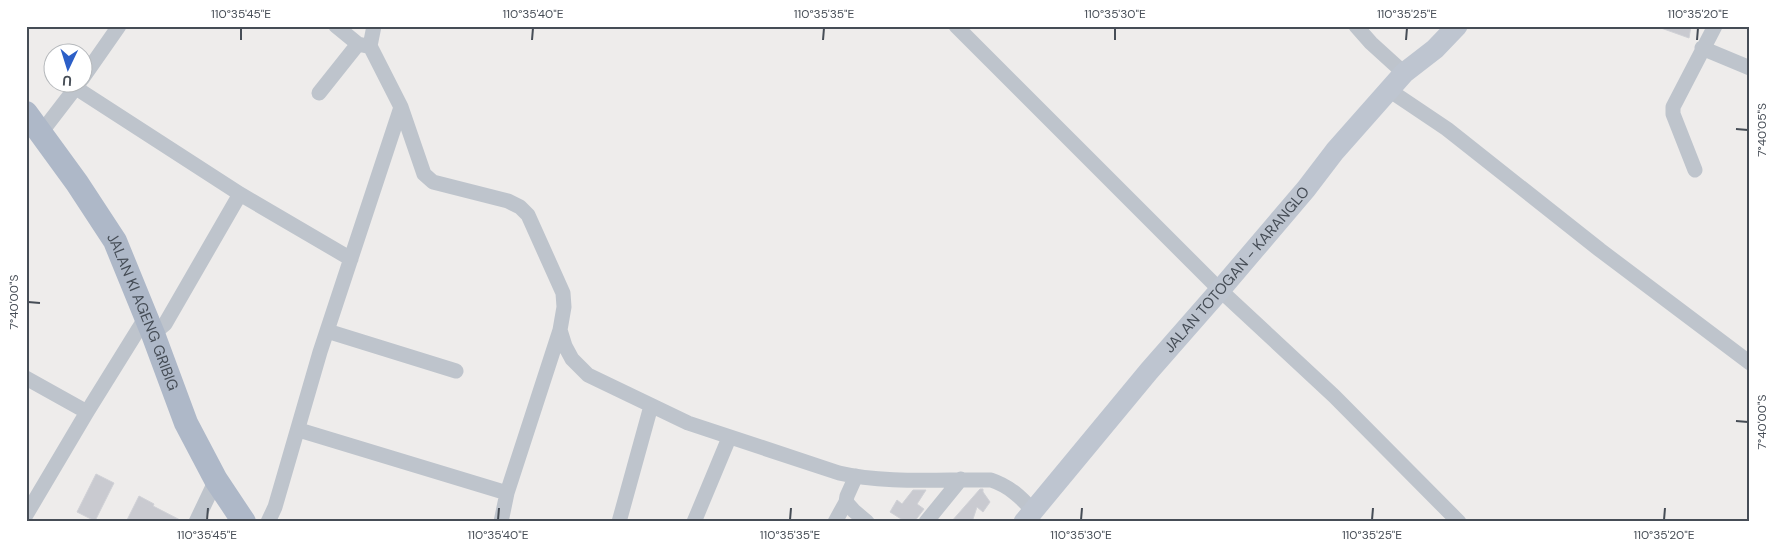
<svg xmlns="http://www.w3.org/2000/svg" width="1776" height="548" font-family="'DM Sans',sans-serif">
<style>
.building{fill:#c9cad0;stroke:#d0d1d6}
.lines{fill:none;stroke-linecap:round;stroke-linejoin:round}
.street{stroke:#bec4cc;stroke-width:15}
.secondary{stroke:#bec5d0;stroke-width:21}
.primary{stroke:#aeb8c8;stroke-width:24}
.ticks{fill:none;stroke:#464d56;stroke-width:2}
.labels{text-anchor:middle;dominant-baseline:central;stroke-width:5;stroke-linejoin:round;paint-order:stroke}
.street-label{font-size:15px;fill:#464d56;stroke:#fff}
.neatline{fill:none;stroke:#464d56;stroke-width:2}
.ticks-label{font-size:12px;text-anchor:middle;fill:#464d56}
</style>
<rect width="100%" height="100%" fill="#eeeceb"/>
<path class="building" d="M1661,26H1691L1689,38L1661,28Z
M96,474L114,483L95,521L77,512Z
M980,489H983V492L990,502L983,512L977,507L972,522H951Z
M913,490H926L917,504L924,509L914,522H906L890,512L897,500L902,504Z
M139,496L154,504L153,506L184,522H126Z"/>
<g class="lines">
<path class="street" d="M336,26L358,44L367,46
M374,26L370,46L401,107L424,174L433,182L508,201L520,207L528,215L563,293L564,307L560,330L565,346L572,359L588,375L688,423L839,473C886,484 942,479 991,480C1009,486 1021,497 1033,511
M956,26L1220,290L1334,396L1459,522
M1356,26L1371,43L1404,73
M1702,48L1750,68
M82,79L119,26
M76,88L240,194L351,259
M1389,90L1447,129L1600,250L1750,363
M319,93L358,44
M40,134L80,82
M1695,170L1673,114V107L1715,26
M327,331L456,371
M153,334L165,324L240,194
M26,378L87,412
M299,430L507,493
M856,476L847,496L846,502L854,511L867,522
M26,515L87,412L146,317
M196,522L216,480
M268,522L275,507L320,352L401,107
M501,522L507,493L560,330
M619,522L651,406
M694,522L729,438
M835,522L846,502
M926,522L961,479"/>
<path class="secondary" id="s1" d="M1024,522L1149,371L1220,290L1306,189L1335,151L1404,73L1435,49L1457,26"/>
<path class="primary" id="s2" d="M26,113L77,183L115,241L153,334L186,423L216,480L244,522"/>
</g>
<path class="ticks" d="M241,40V28M532,40L533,28M823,40L824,28M1115,40V28M1406,40L1407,28M1697,40L1698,28M1736,129L1748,130M28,302L40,303M1736,421L1748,422M207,520L208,508M498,520L499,508M790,520L791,508M1081,520L1082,508M1372,520L1373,508M1664,520L1665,508"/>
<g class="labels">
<g class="street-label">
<text stroke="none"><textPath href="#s1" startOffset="330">JALAN TOTOGAN - KARANGLO</textPath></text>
<text stroke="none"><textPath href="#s2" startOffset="232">JALAN KI AGENG GRIBIG</textPath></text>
</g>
</g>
<rect width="1776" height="548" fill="none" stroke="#ffffff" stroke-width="55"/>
<g transform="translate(68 68) rotate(184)"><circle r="24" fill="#ffffff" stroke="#b5b8bb"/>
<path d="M0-4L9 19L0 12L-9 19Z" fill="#2c5fc7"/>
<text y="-8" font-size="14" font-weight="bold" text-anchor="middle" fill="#464d56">U</text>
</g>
<rect x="28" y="28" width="1720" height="492" class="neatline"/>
<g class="ticks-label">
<text x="241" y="18">110°35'45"E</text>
<text x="533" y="18">110°35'40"E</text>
<text x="824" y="18">110°35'35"E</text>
<text x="1115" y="18">110°35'30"E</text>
<text x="1407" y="18">110°35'25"E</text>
<text x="1698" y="18">110°35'20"E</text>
<text transform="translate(1762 130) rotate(-90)" y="4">7°40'05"S</text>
<text transform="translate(14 302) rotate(-90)" y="4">7°40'00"S</text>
<text transform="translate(1762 422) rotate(-90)" y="4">7°40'00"S</text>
<text x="207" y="539">110°35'45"E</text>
<text x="498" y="539">110°35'40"E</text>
<text x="790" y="539">110°35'35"E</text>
<text x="1081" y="539">110°35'30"E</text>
<text x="1372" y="539">110°35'25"E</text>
<text x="1664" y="539">110°35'20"E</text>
</g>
</svg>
